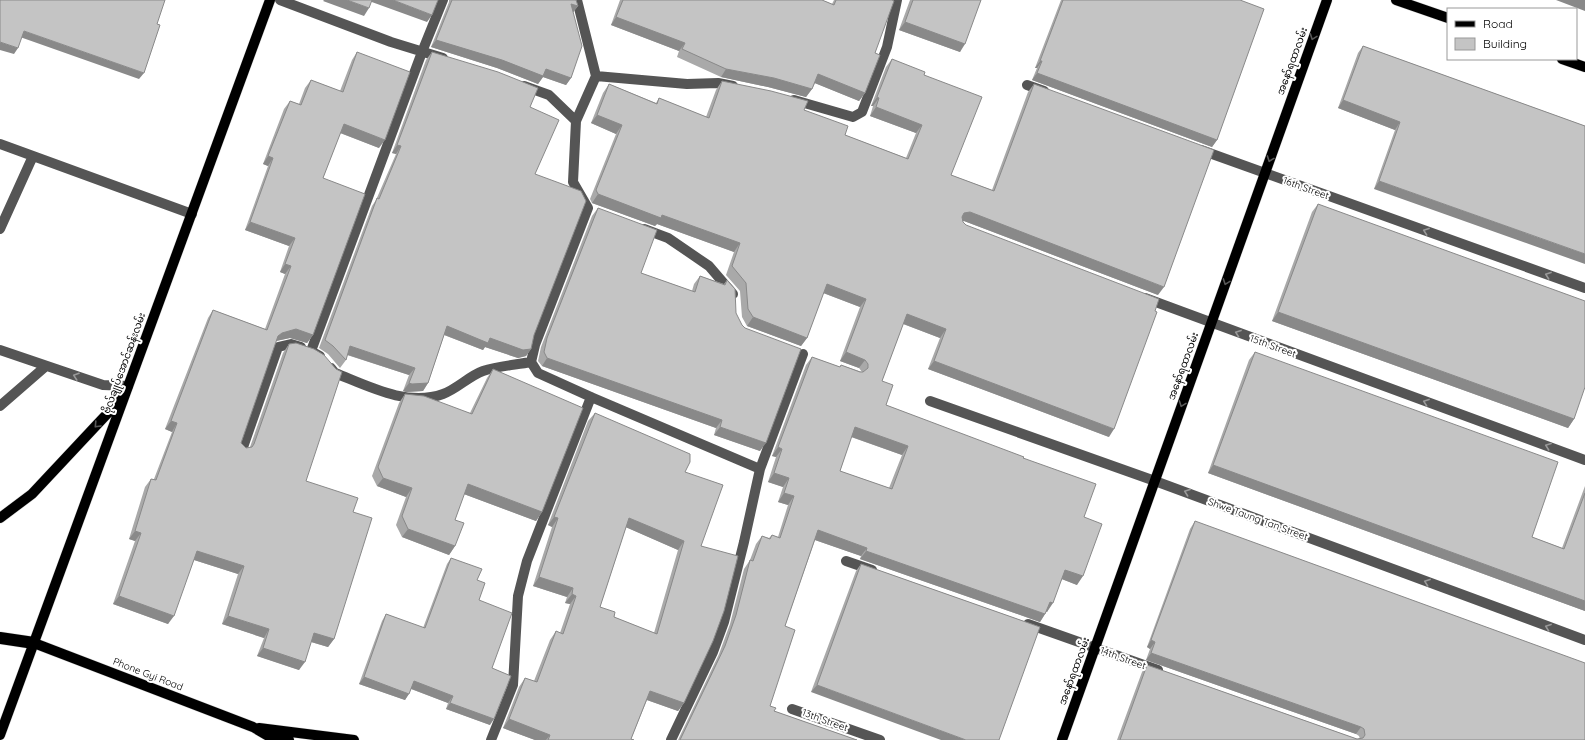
<svg xmlns="http://www.w3.org/2000/svg" width="1585" height="740" font-family="Quicksand,'Noto Sans Myanmar',sans-serif">
<style>
.lines{fill:none;stroke-linecap:round;stroke-linejoin:round}
.major-casing{stroke:#dbdbdb;stroke-width:11}
.highway-casing{stroke:#dbdbdb;stroke-width:13}
.minor{stroke:#555;stroke-width:10}
.major{stroke:#000;stroke-width:10}
.highway{stroke:#000;stroke-width:12}
.wall{fill:#a9a9a9;fill-rule:evenodd}
.shaded-wall{fill:#898989}
.building{fill:#c4c4c4;stroke:#898989;fill-rule:evenodd}
.oneway{stroke:#595959}
.oneway2{stroke:#999}
.labels{text-anchor:middle;dominant-baseline:central;stroke-width:4;stroke-linejoin:round;paint-order:stroke}
.street-label{font-size:10px;fill:#000;stroke:#fff}
</style>
<rect width="100%" height="100%" fill="#fff"/>
<g class="lines">
<g class="major-casing">
<path id="major" d="M1396,0L1448,18
M1562,59L1585,67
M0,518L32,494L121,399
M34,643L253,727L275,740
M259,728L354,740
M270,733L289,740
M0,735L270,0
M1062,740L1327,0"/>
</g>
<g class="highway-casing">
<path id="highway" d="M0,638L34,643"/>
</g>
<path class="minor" d="M280,0L391,42L443,58
M577,0L596,76L576,121L573,182L588,208L535,345L531,362L538,373L591,397L760,469
M596,76L687,84L718,83L733,86
M1027,85L1044,91
M524,86L549,95L576,121
M794,100L853,117L862,112L887,47L897,0
M0,144L192,214
M1201,150L1585,288
M0,229L33,156
M644,229L668,238L709,266L733,294
M1145,298L1585,460
M0,350L103,385L128,386
M320,356L311,351L422,52L443,0
M331,368L335,373C368,386 407,407 443,394C457,389 469,376 483,371C498,366 515,365 531,362
M930,401L1155,481L1585,640
M0,406L46,366
M242,450L278,347L291,344L301,347
M846,561L872,570
M1028,624L1158,670
M792,709L880,740
M491,740L513,685L518,596L527,561L591,397
M671,740L713,652L724,622L744,542L760,469L803,354"/>
<use href="#major" class="major"/>
<use href="#highway" class="highway"/>
</g>
<path class="wall" d="M449,0H576L578,6L573,12L571,78L566,85L543,77L538,84L497,68L431,47L449,2Z
M620,0H822L832,4L834,0H892L875,53L865,93L859,101L815,83L812,89L806,97L768,87L721,77L677,57L679,51L611,25Z
M910,0H981L960,52L899,30Z
M1061,0H1240L1217,140L1212,147L1032,80L1037,68H1035Z
M1363,46L1585,126L1374,189L1395,130L1338,108L1358,53Z
M357,52L379,148L340,133L323,178L313,335L307,343L290,338L276,341L241,443L246,448L250,447L283,353L289,344L306,481L353,512L334,639L328,647L311,642L299,670L257,656L264,638L222,624L238,574L194,560L168,624L113,604L135,541L129,539L145,487L151,479H154L172,432L165,429L208,318L213,310L265,329L285,274L280,272L289,246L245,230L268,166L263,164L284,109L290,101L299,104L305,88L311,80L340,91L352,60Z
M432,52L530,107L535,174L534,335L531,349L526,356L518,358L485,347L483,350L444,335L428,383L423,391L406,392L403,391L409,375L347,355L346,360L340,368L328,354L319,348L372,206L376,200L396,154L392,153L426,60Z
M892,59L924,75L951,175L992,190L1028,92L1034,84L1158,295L964,221H962L1109,437L928,369L940,338L903,324L882,381L886,405L1023,458L1084,517L1077,585L1062,579L1047,612L1046,611L1045,614L1040,622L860,559L861,556L815,540L785,626L770,706L774,711L857,740H678L719,654L730,624L744,569L750,560L756,544L762,536L769,538L772,535L778,537L788,505L778,502L783,487L768,482L776,457L772,456L806,365L812,357L840,367L841,365L862,372L859,368L840,361L860,307L823,293L807,338L801,346L747,326L742,317L740,291L726,275L734,252L657,224L655,226L592,203L590,199L616,134L591,123L603,93L609,84L656,103L659,98L706,117L716,90L722,81L804,110L845,135L906,158L916,133L870,116L873,106H871L886,67ZM851,437L902,455L889,488L840,471Z
M1318,204L1574,419L1568,428L1272,321L1312,212Z
M598,208L641,273L692,291L694,284L700,276L724,284L727,280L736,313L760,451L714,435L716,428L542,366L538,361L541,347L592,216Z
M1255,352L1532,537L1562,548L1585,486V611L1208,473L1249,360Z
M493,369L542,512L536,521L464,494L455,520V546L449,555L402,537L396,525L406,497L377,486L372,476L399,403L405,394L470,413L487,378Z
M595,413L685,472L701,546L684,703L678,711L647,700L631,739L634,740H535L503,728L519,687L525,678L534,681L550,640L556,631L560,633L570,604L565,603L567,597L533,586L552,527L548,525L588,421ZM626,527L678,550L654,633L614,617L600,607Z
M1195,521L1585,740H1117L1142,672L1147,665L1357,739H1360L1359,736L1356,734L1146,660L1150,649L1147,647L1190,529Z
M451,558L477,580L479,600L492,668L490,725L446,709L448,703L411,689L405,700L359,684L382,621L386,614L423,628L447,564Z
M861,564L1040,627L811,692L856,571Z"/>
<path class="shaded-wall" d="M324,0H347L369,8L364,16L323,1Z
M369,0H393L432,15L427,22L369,1Z
M1556,0H1585V11Z
M571,4L578,6L572,14Z
M616,17L685,43L679,51L611,25Z
M905,22L965,44L960,52L899,30Z
M24,31L144,73L139,79L20,37Z
M436,40L546,69L571,78L566,85L543,77L538,84L497,68L431,47Z
M0,42L18,48L14,54L0,50Z
M1040,61H1042L1037,68H1035Z
M726,69L774,78L812,89L806,97L768,87L721,77Z
M1037,73L1217,140L1212,147L1032,80Z
M818,74L865,93L859,101L812,82Z
M877,97L879,98L873,106H871Z
M1343,100L1400,122L1395,130L1338,108Z
M876,107L922,125L916,133L870,116Z
M597,115L622,125L616,134L591,123Z
M344,124L385,140L379,148L338,132Z
M397,145L401,146L396,154L392,153Z
M268,156L273,158L268,166L263,164Z
M1379,181L1585,254V264L1374,189Z
M598,194L662,215L740,243L734,252L657,224L655,226L592,203Z
M970,212L1164,287L1158,295L964,221L958,222L964,213Z
M250,222L295,238L289,246L245,230Z
M285,264L291,266L285,274L280,272Z
M827,284L866,299L860,307L821,292Z
M1278,312L1574,419L1568,428L1272,321Z
M907,314L946,329L940,338L901,323Z
M753,317L807,338L801,346L747,326Z
M447,326L490,338L531,349L526,356L518,358L485,347L483,350L442,334Z
M296,329L313,335L307,343L290,338L276,341L278,336L282,333Z
M350,346L415,368L409,375L345,354Z
M846,352L865,360L859,368L840,361Z
M547,358L722,420L716,428L542,366Z
M934,361L1114,429L1109,437L928,369Z
M409,383H428L423,391L406,392L403,391Z
M171,421L177,423L172,432L165,429Z
M720,427L766,443L760,451L714,435Z
M855,427L908,446L902,455L849,436Z
M778,447L782,449L776,457L772,456Z
M1213,465L1585,601V611L1208,473Z
M774,473L789,478L783,487L768,482Z
M383,478L412,488L406,497L377,486Z
M468,484L542,512L536,521L461,493Z
M784,493L794,496L788,505L778,502Z
M554,517L558,518L552,527L548,525Z
M629,518L684,541L678,550L623,526Z
M408,529L455,546L449,555L402,537Z
M818,530L867,548L861,556L812,539Z
M135,531L141,533L135,541L129,539Z
M197,551L244,566L238,574L191,559Z
M866,551L1045,614L1040,622L860,559Z
M1065,570L1083,576L1077,585L1059,578Z
M539,577L573,588L567,597L533,586Z
M572,594L576,596L570,604L565,603Z
M119,596L174,616L168,624L113,604Z
M1050,602L1053,603L1047,612L1044,611Z
M228,616L269,629L264,638L222,624Z
M314,633L334,639L328,647L308,641Z
M1151,640L1155,642L1150,649L1147,647Z
M263,648L305,662L299,670L257,656Z
M1151,653L1361,727L1356,734L1146,660Z
M364,677L409,694L405,700L359,684Z
M414,681L453,696L448,703L409,688Z
M817,685L966,740H941L811,692Z
M650,691L684,703L678,711L644,699Z
M450,703L494,719L490,725L446,709Z
M509,719L550,735L546,740H535L503,728Z"/>
<path class="building" d="M0,0H165L157,24L160,25L144,73L24,31L18,48L0,42Z
M347,0H372L369,8Z
M393,0H438L432,15Z
M452,0H576L578,6L571,4L582,46L571,78L546,69L543,76L502,60L436,40Z
M623,0H822L834,5L836,0H892L894,1L875,53L880,55L865,93L818,74L812,89L774,78L726,69L682,49L685,43L616,17Z
M913,0H981L965,44L905,22Z
M1063,0H1240L1264,9L1217,140L1037,73L1042,61H1040Z
M1363,46L1585,126V254L1379,181L1400,122L1343,100Z
M357,52L410,72L385,140L344,124L323,178L365,194L313,335L296,329L282,333L278,336L241,443L246,448L252,447L254,444L289,344L296,343L314,349L324,355L336,369L342,372L306,481L358,498L353,512L372,518L334,639L314,633L305,662L263,648L269,629L228,616L244,566L197,551L174,616L119,596L141,533L135,531L151,479L156,480L177,423L171,421L213,310L267,330L291,266L285,264L295,238L250,222L273,158L268,156L290,101L301,105L311,80L343,92Z
M432,52L498,72L538,88L530,107L559,120L535,174L581,191L586,201L534,335L531,349L523,350L490,338L488,343L447,326L428,383L412,384L409,383L415,368L350,346L346,360L333,346L325,340L377,198L379,199L401,146L397,145Z
M892,59L925,72L924,75L982,97L951,175L994,191L1034,84L1214,150L1164,287L970,212L964,213L962,217L963,222L966,225L1159,299L1155,311L1157,312L1114,429L934,361L946,329L907,314L882,381L893,385L886,405L1024,457L1023,458L1096,484L1084,517L1102,524L1083,576L1065,570L1053,603L1050,602L1045,614L866,551L867,548L818,530L785,626L795,630L770,706L776,708L774,711L857,740H680L725,646L736,615L750,560L753,561L762,536L770,539L772,535L780,538L794,496L784,493L789,478L774,473L782,449L778,447L812,357L840,367L841,365L860,372H863L868,368V364L865,360L846,352L866,299L827,284L807,338L753,317L748,309L746,283L732,266L740,243L662,215L661,218L598,194L596,190L622,125L597,115L609,84L657,104L659,98L709,118L722,81L771,91L808,101L804,110L848,126L845,135L908,159L922,125L876,107L879,98L877,97ZM855,427L908,446L892,489L840,471Z
M1318,204L1585,301V387L1574,419L1278,312Z
M598,208L657,230L641,273L695,292L700,276L725,285L727,280L735,289L736,313L742,325L745,328L801,349L766,443L720,427L722,420L547,358L544,352L547,338Z
M1255,352L1558,462L1532,537L1564,549L1585,493V601L1213,465Z
M493,369L583,408L542,512L468,484L455,520L464,523L455,546L408,529L402,516L412,488L383,478L378,467L405,394L424,396L472,414Z
M595,413L690,454V462L685,472L723,485L701,546L738,556L724,611L713,641L684,703L650,691L631,739L634,740H548L550,735L509,719L525,678L537,682L556,631L563,634L576,596L572,594L573,588L539,577L558,518L554,517ZM629,518L684,541L657,634L614,617L615,612L600,607Z
M1195,521L1585,663V740H1120L1147,665L1357,739L1363,738L1365,735L1364,729L1361,727L1151,653L1155,642L1151,640Z
M451,558L482,569L477,580L485,583L479,600L512,613L492,668L511,676L494,719L450,703L453,696L414,681L409,694L364,677L386,614L425,628Z
M861,564L1040,627L999,740H966L817,685Z"/>
<defs><path id="oneway-chevron" d="M-2-3.5L2.5 0L-2 3.5" fill="none" stroke-width="1.6" stroke-linecap="round" stroke-linejoin="round"/></defs>
<g class="oneway">
<use href="#oneway-chevron" transform="translate(1313 37) rotate(110)"/>
<use href="#oneway-chevron" transform="translate(1270 159) rotate(110)"/>
<use href="#oneway-chevron" transform="translate(1226 282) rotate(110)"/>
<use href="#oneway-chevron" transform="translate(1182 404) rotate(110)"/>
<use href="#oneway-chevron" transform="translate(97 425) rotate(133)"/>
</g>
<g class="oneway2">
<use href="#oneway-chevron" transform="translate(1426 231) rotate(-160)"/>
<use href="#oneway-chevron" transform="translate(1548 275) rotate(-160)"/>
<use href="#oneway-chevron" transform="translate(1238 333) rotate(-160)"/>
<use href="#oneway-chevron" transform="translate(76 376) rotate(-161)"/>
<use href="#oneway-chevron" transform="translate(1426 402) rotate(-160)"/>
<use href="#oneway-chevron" transform="translate(1548 446) rotate(-160)"/>
<use href="#oneway-chevron" transform="translate(1187 492) rotate(-160)"/>
<use href="#oneway-chevron" transform="translate(1427 582) rotate(-160)"/>
<use href="#oneway-chevron" transform="translate(1548 627) rotate(-160)"/>
</g>
<g class="labels">
<g class="street-label">
<text transform="translate(1292 61) rotate(-70)">အနော်ရထာလမ်း</text>
<text transform="translate(1306 188) rotate(20)">16th Street</text>
<text transform="translate(1273 346) rotate(20)">15th Street</text>
<text transform="translate(124 363) rotate(-70)">ဗိုလ်ချုပ်အောင်ဆန်းလမ်း</text>
<text transform="translate(1183 366) rotate(-70)">အနော်ရထာလမ်း</text>
<text transform="translate(1258 519) rotate(20)">Shwe Taung Tan Street</text>
<text transform="translate(1123 658) rotate(20)">14th Street</text>
<text transform="translate(1074 671) rotate(-70)">အနော်ရထာလမ်း</text>
<text transform="translate(148 674) rotate(21)">Phone Gyi Road</text>
<text transform="translate(825 720) rotate(20)">13th Street</text>
</g>
</g>
<rect x="1447" y="8" width="130" height="52" fill="#ffffff" stroke="#999999"/>
<rect x="1455" y="21" width="20" height="6" fill="#000000" stroke="#999999"/>
<text x="1483" y="28" font-size="12" fill="#000000">Road</text>
<rect x="1455" y="38" width="20" height="12" fill="#c4c4c4" stroke="#999999"/>
<text x="1483" y="48" font-size="12" fill="#000000">Building</text>
</svg>
